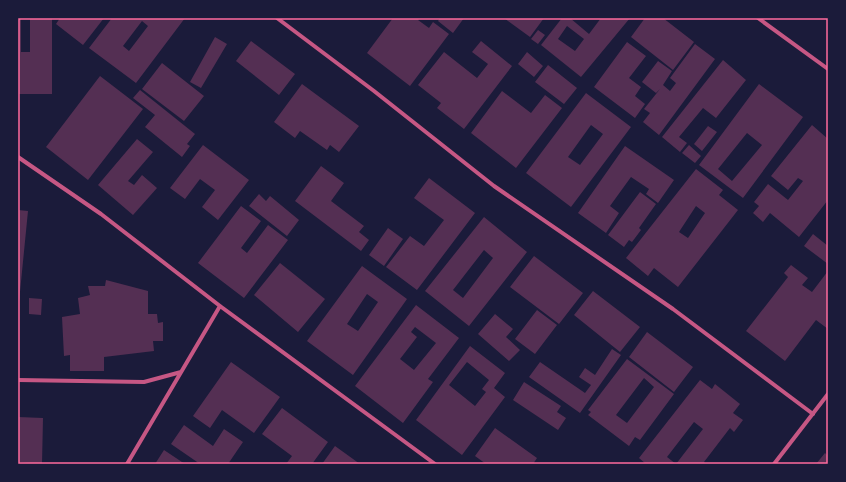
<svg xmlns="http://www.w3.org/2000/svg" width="846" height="482" font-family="Inter,sans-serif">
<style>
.building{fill:#542f53;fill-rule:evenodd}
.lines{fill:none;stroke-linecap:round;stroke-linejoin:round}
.minor{stroke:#c65784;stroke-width:4}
.neatline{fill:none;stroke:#ff6b9d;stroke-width:1.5}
</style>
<rect width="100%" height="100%" fill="#1b1b3a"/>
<path class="building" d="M18,18H21V52H30V18H52V94H18Z
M60,18H104L83,45L56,24Z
M112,18H185L136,83L89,48ZM142,21L148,26L129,51L123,46Z
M393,18H420L418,20L429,28L433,22L449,34L410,86L367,53Z
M440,18H464L453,33L438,21Z
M504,18H544L530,37Z
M562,18H570L589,34L601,18H630L581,77L541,45ZM567,26L584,39L575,51L558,39Z
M645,18H663L694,42L673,70L631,37Z
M538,30L545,35L538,44L531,39Z
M215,37L227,44L201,88L190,82Z
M251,41L295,74L279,95L236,61Z
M481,41L512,66L464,129L437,108L441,103L418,85L444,52L477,78L488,64L472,52Z
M627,42L646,56L629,78L641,87L635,96L645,104L635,118L594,87Z
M695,44L715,59L659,135L643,122L650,113L644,109L660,89L656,93L642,82L658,61L672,71L663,85L670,91L676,83L670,78Z
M527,52L543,66L534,77L518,64Z
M723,60L746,80L716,118L703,108L679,137L687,143L680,152L662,137Z
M162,63L204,96L184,121L142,89Z
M548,65L577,88L564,104L535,82Z
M100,76L143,109L88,180L46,147Z
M302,84L359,126L339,152L330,145L327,150L300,131L295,138L274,122Z
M759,84L803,117L743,198L699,165ZM747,133L762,145L732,181L718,169Z
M140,90L195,134L187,144L190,146L182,157L145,127L155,115L133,98Z
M502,91L531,113L545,95L562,108L516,168L471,133Z
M586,93L631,127L571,207L526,173ZM591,125L603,134L580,165L568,157Z
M812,125L828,139V200L799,237L770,213L763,222L753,213L759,206L754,202L768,184L788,200L803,181L798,178L788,190L771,176Z
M708,126L717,132L702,151L694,144Z
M137,139L153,152L128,181L134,185L142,175L157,188L133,215L98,185Z
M203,145L249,180L218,220L202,207L215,190L200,179L185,199L170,188Z
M689,145L701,156L695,163L682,153Z
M625,146L674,180L658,203L646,194L649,189L631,177L610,206L619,213L606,233L578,213Z
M321,166L344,183L331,201L364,226L359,232L369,240L361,251L295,201Z
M696,169L723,190L719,195L738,210L678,287L654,268L648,276L626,258ZM696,206L705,213L688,238L679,232Z
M429,178L475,213L417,290L386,267L410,236L424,246L444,220L414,198Z
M640,192L656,204L639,228L641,230L632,242L629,240L624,247L608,235Z
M259,194L266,201L270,196L299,220L287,236L249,206Z
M241,206L261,221L241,248L247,253L268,225L288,240L244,298L198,263Z
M18,210L28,211L19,302L18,301Z
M484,217L527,252L469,326L425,291ZM484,250L493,258L463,298L453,290Z
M388,228L403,239L384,266L369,255Z
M813,234L828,246V264L804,246Z
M534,256L583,293L559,324L510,287Z
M280,263L325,299L298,332L254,295Z
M791,265L808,278L802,285L812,292L828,271V329L816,320L785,361L746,331L788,277L784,273Z
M362,266L407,299L353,375L307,341ZM367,294L378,302L358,331L347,324Z
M106,280L148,291V314H157L158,323L163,322V341H153L154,351L104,357V371H70V355L64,356L62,317L80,314L78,298L90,295L88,286H105Z
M593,291L640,327L620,352L574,315Z
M29,298L42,299L41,315L29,314Z
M416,305L459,338L428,379L433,382L403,423L355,386ZM415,327L436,343L414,370L400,359L417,337L411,332Z
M537,310L557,325L535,354L515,339Z
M495,314L513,329L506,337L520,350L509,361L478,334Z
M647,332L693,367L674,392L629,357Z
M470,346L505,373L494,388L505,397L462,455L416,420ZM467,362L489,380L482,389L486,392L475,406L449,385Z
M612,349L621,355L580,413L529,377L540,362L585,393L591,385L579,377L585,368L595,375Z
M627,359L674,394L640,440L635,437L629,446L588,415L591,412L588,410ZM644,378L654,387L627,423L616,415Z
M231,362L280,397L254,433L222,410L210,428L193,416Z
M700,380L712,389L715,384L740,404L733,413L743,420L734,432L730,428L704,462L706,464H646L639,458ZM694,422L703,429L676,464L667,457Z
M524,382L561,406L557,412L566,418L558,430L513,400Z
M282,408L328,442L312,464H286L292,456L262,434Z
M18,417L43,418L42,464L18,462Z
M184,425L213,446L224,429L243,442L228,464H200L171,444Z
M495,428L537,458L533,464H486L475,456Z
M335,446L360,464H322Z
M164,450L185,464H155Z
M825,453L828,456V464H816Z"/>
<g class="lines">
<path class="minor" d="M277,18L374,91L494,186L673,309L813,414
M758,18L828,69
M18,157L101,214L220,306L435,464
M18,380L144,382L181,372
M127,464L220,306
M774,464L828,394"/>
</g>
<rect width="846" height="482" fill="none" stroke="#1b1b3a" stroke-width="38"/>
<rect x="19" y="19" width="808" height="444" class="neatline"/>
</svg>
